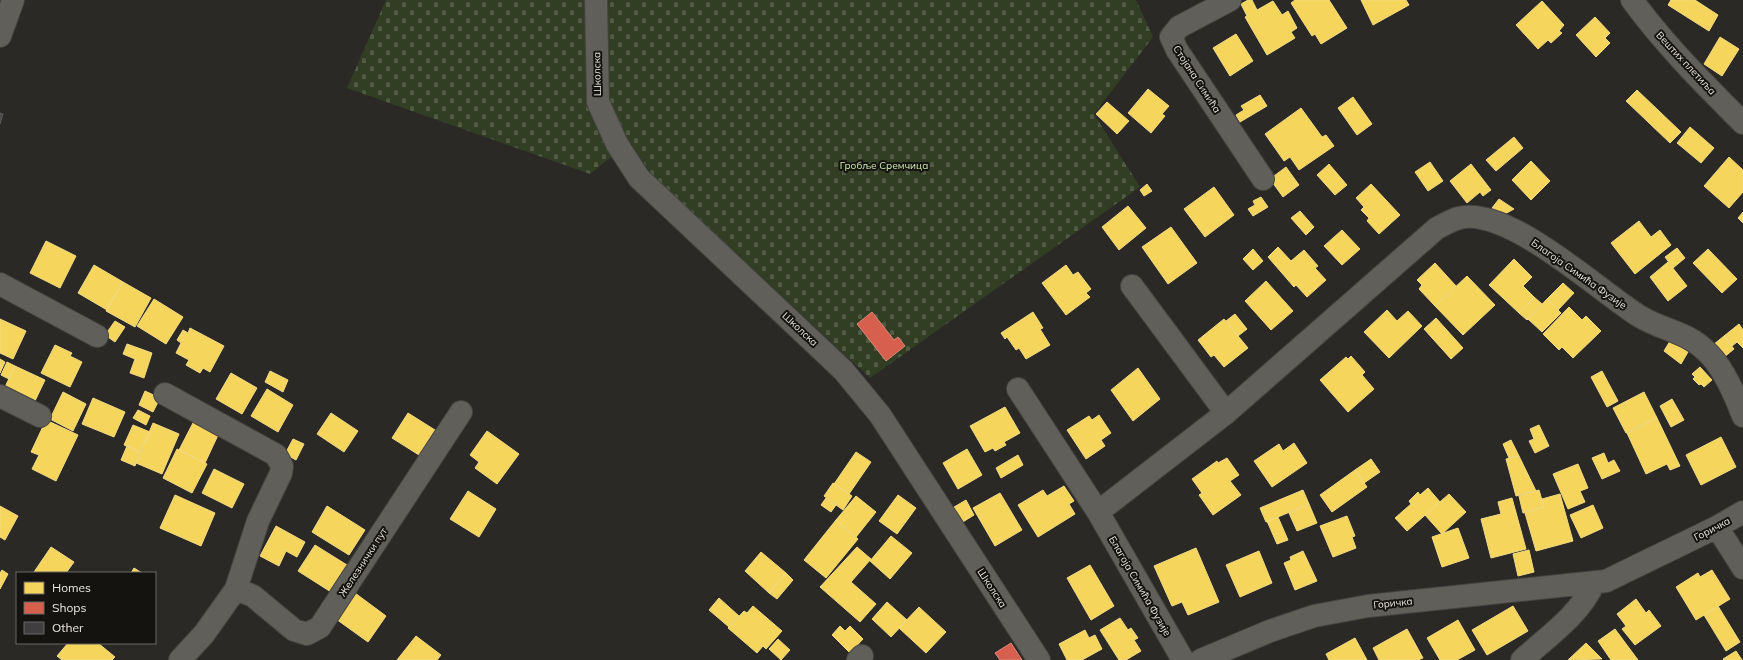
<svg xmlns="http://www.w3.org/2000/svg" width="1743" height="660" font-family="Mulish,sans-serif">
<style>
.cemetery{fill:url(#cemetery-stones)}
.homes{fill:#f6d55c;stroke:#f2da84}
.shops{fill:#d6604d;stroke:#dc887a}
.building{fill:#403e3e;stroke:#5e5c5c}
.lines{fill:none;stroke-linecap:round;stroke-linejoin:round}
.minor-casing{stroke:#454441;stroke-width:24}
.minor{stroke:#615f59;stroke-width:22}
.labels{text-anchor:middle;dominant-baseline:central;stroke-width:4;stroke-linejoin:round;paint-order:stroke}
.street-label{font-size:10px;fill:#eae7e2;stroke:#151310}
.park-label{font-size:10px;fill:#cfecb1;stroke:#151310}
</style>
<defs>
<pattern id="cemetery-stones" width="16" height="16" patternUnits="userSpaceOnUse"><rect width="16" height="16" fill="#323e24"/><path d="M2 7V4a2 2 0 0 1 4 0v3zM10 15v-3a2 2 0 0 1 4 0v3z" fill="#505a44"/></pattern>
</defs>
<rect width="100%" height="100%" fill="#2b2926"/>
<path class="cemetery" d="M386,0H1136L1153,37L1094,114L1140,187L870,378L652,175L630,142L590,174L347,88Z"/>
<path class="homes" d="M1248,0H1252L1257,10L1273,1L1282,15L1288,11L1297,28L1291,32L1295,38L1267,55L1245,17L1247,16L1241,4Z
M1295,0H1329L1347,28L1321,44L1315,34L1312,36L1291,3Z
M1361,0H1406L1409,5L1373,25Z
M1671,0H1695L1718,15L1709,31L1668,5Z
M1542,1L1564,25L1559,31L1562,33L1551,43L1548,40L1538,49L1516,25Z
M1595,17L1610,33L1605,38L1610,43L1596,57L1576,35Z
M1236,34L1253,61L1230,76L1213,48Z
M1720,37L1739,49L1722,76L1704,64Z
M1148,89L1169,106L1162,114L1165,116L1151,133L1128,113Z
M1637,90L1681,132L1670,143L1626,101Z
M1260,95L1267,106L1240,122L1236,115L1244,110L1241,106Z
M1353,97L1372,124L1357,135L1338,108Z
M1107,102L1129,121L1117,134L1096,114Z
M1301,108L1322,137L1326,135L1334,146L1299,170L1290,157L1284,161L1265,134Z
M1690,127L1714,148L1701,163L1677,143Z
M1514,137L1523,148L1496,171L1486,160Z
M1729,157L1743,170V192L1729,208L1704,186Z
M1531,161L1550,181L1531,200L1512,180Z
M1430,162L1443,181L1428,191L1415,172Z
M1329,164L1347,185L1335,195L1317,175Z
M1471,164L1491,190L1483,196L1480,192L1467,203L1450,181Z
M1286,167L1299,185L1283,197L1270,179Z
M1147,184L1152,191L1144,196L1140,190Z
M1371,184L1400,215L1379,234L1367,221L1369,218L1361,210L1364,207L1356,198Z
M1214,187L1234,215L1205,237L1184,209Z
M1261,197L1268,207L1253,216L1248,209L1255,205L1253,201Z
M1499,199L1514,209L1503,215L1492,208Z
M1128,206L1146,228L1119,250L1102,227Z
M1300,211L1314,227L1306,235L1291,218Z
M1743,212V223L1738,218Z
M1639,221L1651,237L1660,230L1671,245L1635,274L1611,243Z
M1171,227L1197,263L1168,284L1142,247Z
M1342,230L1360,249L1342,265L1324,246Z
M46,241L76,256L60,288L30,273Z
M1278,247L1291,261L1304,250L1318,266L1315,268L1326,280L1307,297L1296,285L1294,287L1268,257Z
M1677,248L1685,258L1673,268L1665,257Z
M1253,249L1263,261L1253,270L1243,259Z
M1708,249L1737,279L1722,293L1693,263Z
M1514,259L1532,277L1523,286L1534,297L1519,313L1489,285Z
M1668,262L1687,286L1668,301L1650,277Z
M1435,263L1456,286L1435,306L1419,289L1422,285L1417,280Z
M94,265L123,282L107,310L78,293Z
M1066,265L1073,275L1078,272L1091,289L1086,293L1090,297L1066,315L1042,283Z
M1467,276L1495,305L1463,335L1435,306Z
M1266,281L1293,311L1271,330L1245,301Z
M123,282L151,298L135,327L106,311Z
M1563,283L1574,293L1558,310L1547,299Z
M1534,297L1542,304L1527,320L1519,313Z
M154,299L183,317L166,344L137,326Z
M1547,299L1561,313L1542,332L1528,319Z
M1569,307L1582,320L1586,316L1601,331L1573,358L1562,347L1559,350L1543,334Z
M1387,310L1397,321L1408,311L1422,326L1389,358L1364,332Z
M1033,312L1043,328L1040,329L1050,345L1026,359L1019,348L1016,350L1007,337L1005,339L1001,333Z
M1235,314L1247,329L1238,336L1226,321Z
M1436,318L1463,348L1451,359L1424,329Z
M0,319L26,331L13,359L0,353Z
M1224,319L1248,348L1224,367L1214,355L1211,357L1198,340Z
M115,321L125,327L115,342L105,335Z
M1739,324L1743,330V348L1737,342L1732,346L1724,336Z
M190,328L224,346L210,372L203,368L200,373L186,365L189,360L176,353L181,343L177,340L183,330L188,333Z
M1724,336L1734,349L1723,358L1713,345Z
M1670,341L1688,352L1681,364L1664,351Z
M127,344L152,353L144,378L130,373L135,359L123,354Z
M55,345L72,353L70,356L82,362L70,387L41,373Z
M1351,356L1365,372L1362,375L1374,389L1348,412L1320,380L1346,357L1348,359Z
M0,359L5,362L0,373Z
M7,362L15,366L9,379L1,375Z
M15,366L45,380L34,403L4,389Z
M1700,367L1712,380L1704,387L1701,384L1699,385L1693,379L1695,377L1692,374Z
M1138,368L1160,399L1133,421L1111,390Z
M270,371L288,380L283,392L265,382Z
M1602,371L1618,401L1607,407L1591,377Z
M231,373L257,388L242,414L216,399Z
M267,389L293,405L278,432L251,416Z
M145,391L160,398L153,412L139,405Z
M63,392L86,404L73,431L50,419Z
M1644,392L1657,418L1626,433L1613,408Z
M93,398L125,412L114,437L82,424Z
M1672,399L1684,420L1671,427L1660,406Z
M1005,407L1020,433L1004,442L1006,445L995,451L993,448L985,452L970,426Z
M138,410L150,416L146,425L133,418Z
M331,413L358,431L344,452L317,434Z
M408,413L435,430L419,455L392,438Z
M1099,415L1111,433L1101,440L1105,446L1086,459L1067,430L1089,416L1092,420Z
M1657,418L1680,466L1670,470L1667,464L1646,474L1627,433Z
M46,420L78,435L56,481L32,469L39,455L31,452Z
M194,421L219,433L205,463L179,450Z
M153,423L179,434L162,474L136,463Z
M133,425L150,432L140,452L124,445Z
M1539,425L1549,446L1535,453L1529,441L1534,439L1530,429Z
M487,431L519,454L497,484L475,468L479,462L470,455Z
M1721,437L1736,467L1701,485L1686,455Z
M293,439L304,444L296,460L285,454Z
M1511,440L1519,456L1509,458L1503,444Z
M1294,443L1307,463L1272,487L1254,461L1279,444L1283,451Z
M127,446L140,452L135,466L121,460Z
M177,449L207,464L192,493L163,478Z
M967,449L982,475L958,489L943,463Z
M856,452L871,462L849,494L834,484Z
M1604,453L1608,463L1614,460L1620,471L1602,479L1592,458Z
M1018,455L1023,465L1001,478L996,468Z
M1519,456L1536,491L1516,496L1506,459Z
M1227,458L1239,475L1230,481L1241,495L1213,515L1199,495L1202,493L1192,479L1217,461L1218,463Z
M1371,459L1380,472L1364,483L1355,470Z
M1578,464L1588,488L1580,491L1585,502L1568,509L1553,474Z
M214,469L244,484L232,508L202,493Z
M1355,470L1367,487L1332,512L1320,495Z
M833,483L852,496L843,510L824,496Z
M1064,486L1074,501L1069,504L1075,514L1038,537L1018,505L1043,490L1047,496Z
M1428,488L1440,502L1407,531L1395,518L1411,504L1409,501L1418,492L1420,495Z
M1303,490L1309,504L1266,522L1260,508Z
M1539,490L1544,507L1523,513L1519,496Z
M468,491L496,509L479,537L450,519Z
M1000,493L1022,530L995,546L973,508Z
M1449,494L1466,512L1442,534L1425,515Z
M1560,494L1573,541L1536,551L1525,513L1544,507L1542,499Z
M175,495L215,513L201,546L160,528Z
M898,495L916,508L897,534L879,521Z
M856,496L876,512L856,537L836,520Z
M826,498L836,505L831,512L821,505Z
M1512,498L1526,549L1491,558L1481,519L1501,514L1498,502Z
M966,500L974,515L958,525L949,510Z
M1309,504L1317,523L1297,531L1289,513Z
M1593,505L1603,528L1581,538L1570,515Z
M0,506L18,516L5,540L0,537Z
M327,506L365,530L349,555L312,532Z
M1347,516L1355,536L1352,537L1356,548L1333,557L1320,526Z
M1278,517L1288,540L1277,544L1267,521Z
M836,520L858,539L826,578L804,560Z
M276,526L305,542L297,557L286,551L279,566L260,556Z
M1458,528L1469,558L1442,567L1432,537Z
M891,536L912,553L890,579L870,561Z
M315,545L347,565L331,592L298,571Z
M51,547L74,562L66,573H36L34,572Z
M857,547L871,559L851,582L876,604L860,622L820,587Z
M1196,548L1219,602L1188,615L1182,602L1172,606L1154,566Z
M1529,550L1534,572L1518,576L1513,554Z
M1259,551L1272,583L1240,597L1226,565Z
M1303,551L1317,581L1295,590L1284,563L1291,560L1290,557Z
M761,552L786,573L769,593L745,571Z
M1090,565L1114,606L1091,620L1067,578Z
M134,568L142,573H131Z
M2,570L8,574L0,589V573Z
M1712,570L1730,599L1696,620L1676,587L1698,573L1700,577Z
M786,573L793,580L777,599L769,593Z
M355,593L386,616L368,642L336,619Z
M719,598L739,616L729,627L709,610Z
M1636,599L1646,613L1649,610L1661,626L1635,645L1622,629L1626,626L1617,614Z
M887,602L907,620L891,637L872,619Z
M753,606L782,631L766,649L763,646L757,653L728,628L744,611L747,613Z
M1513,606L1528,631L1487,655L1472,630Z
M1718,606L1740,642L1726,651L1704,615Z
M919,607L946,632L926,653L899,628Z
M1120,618L1128,630L1131,628L1138,638L1134,640L1141,651L1126,660H1119L1100,630Z
M1458,620L1475,650L1457,660H1440L1427,638Z
M840,626L845,631L850,626L863,639L850,653L832,635Z
M1407,629L1423,658L1418,660H1379L1373,648Z
M1615,629L1638,660H1611L1598,641Z
M1085,630L1089,638L1095,635L1102,649L1082,660H1067L1059,644Z
M416,636L441,655L437,660H397Z
M1355,638L1367,660H1329L1326,654Z
M778,639L790,650L781,660L769,649Z
M68,643H98L115,657L112,660H62L57,656Z
M1586,643L1602,659L1568,660Z
M1736,651L1742,660H1724L1723,659Z"/>
<path class="shops" d="M872,312L894,340L898,337L905,346L886,361L857,324Z
M1011,643L1022,660H1000L995,653Z"/>
<path class="building" d="M0,113L3,114L0,124Z"/>
<g class="lines">
<g class="minor-casing">
<path id="minor" d="M596,0L598,102L617,144L639,178L843,370L880,415L1039,660
M1230,0L1179,27L1171,37L1177,50L1263,179
M1632,0C1665,45 1704,84 1743,123
M0,36L13,0
M0,284L97,336
M1132,286L1226,413
M1018,389L1098,512
M165,394L276,455L282,466L281,473L258,521L236,589L204,634L180,660
M0,396L40,416
M1717,527L1743,568
M236,589L253,596L294,630L307,634L320,627L461,412
M858,660L862,656
M1183,660L1098,512L1226,413L1437,228C1444,225 1451,220 1459,218C1507,205 1599,291 1639,316C1665,332 1687,330 1710,355C1725,371 1735,395 1743,416
M1201,660L1270,631L1314,616L1368,606L1606,581L1717,527L1743,512
M1522,660C1547,637 1579,616 1594,583"/>
</g>
<use href="#minor" class="minor"/>
</g>
<g class="labels">
<g class="street-label">
<text transform="translate(1686 63) rotate(47)">Вештих плетиља</text>
<text transform="translate(597 74) rotate(-91)">Школска</text>
<text transform="translate(1197 79) rotate(57)">Стојана Симића</text>
<text transform="translate(1579 274) rotate(35)">Благоја Симића Фузије</text>
<text transform="translate(800 329) rotate(43)">Школска</text>
<text transform="translate(1712 529) rotate(-28)">Горичка</text>
<text transform="translate(363 562) rotate(-57)">Железнички пут</text>
<text transform="translate(1140 586) rotate(60)">Благоја Симића Фузије</text>
<text transform="translate(992 588) rotate(57)">Школска</text>
<text transform="translate(1393 603) rotate(-6)">Горичка</text>
</g>
<g class="park-label">
<text x="884" y="165">Гробље Сремчица</text>
</g>
</g>
<rect x="16" y="572" width="140" height="72" fill="#151310" stroke="#6a6864"/>
<rect x="24" y="582" width="20" height="12" fill="#f6d55c" stroke="#6a6864"/>
<text x="52" y="592" font-size="12" fill="#eae7e2">Homes</text>
<rect x="24" y="602" width="20" height="12" fill="#d6604d" stroke="#6a6864"/>
<text x="52" y="612" font-size="12" fill="#eae7e2">Shops</text>
<rect x="24" y="622" width="20" height="12" fill="#403e3e" stroke="#6a6864"/>
<text x="52" y="632" font-size="12" fill="#eae7e2">Other</text>
</svg>
